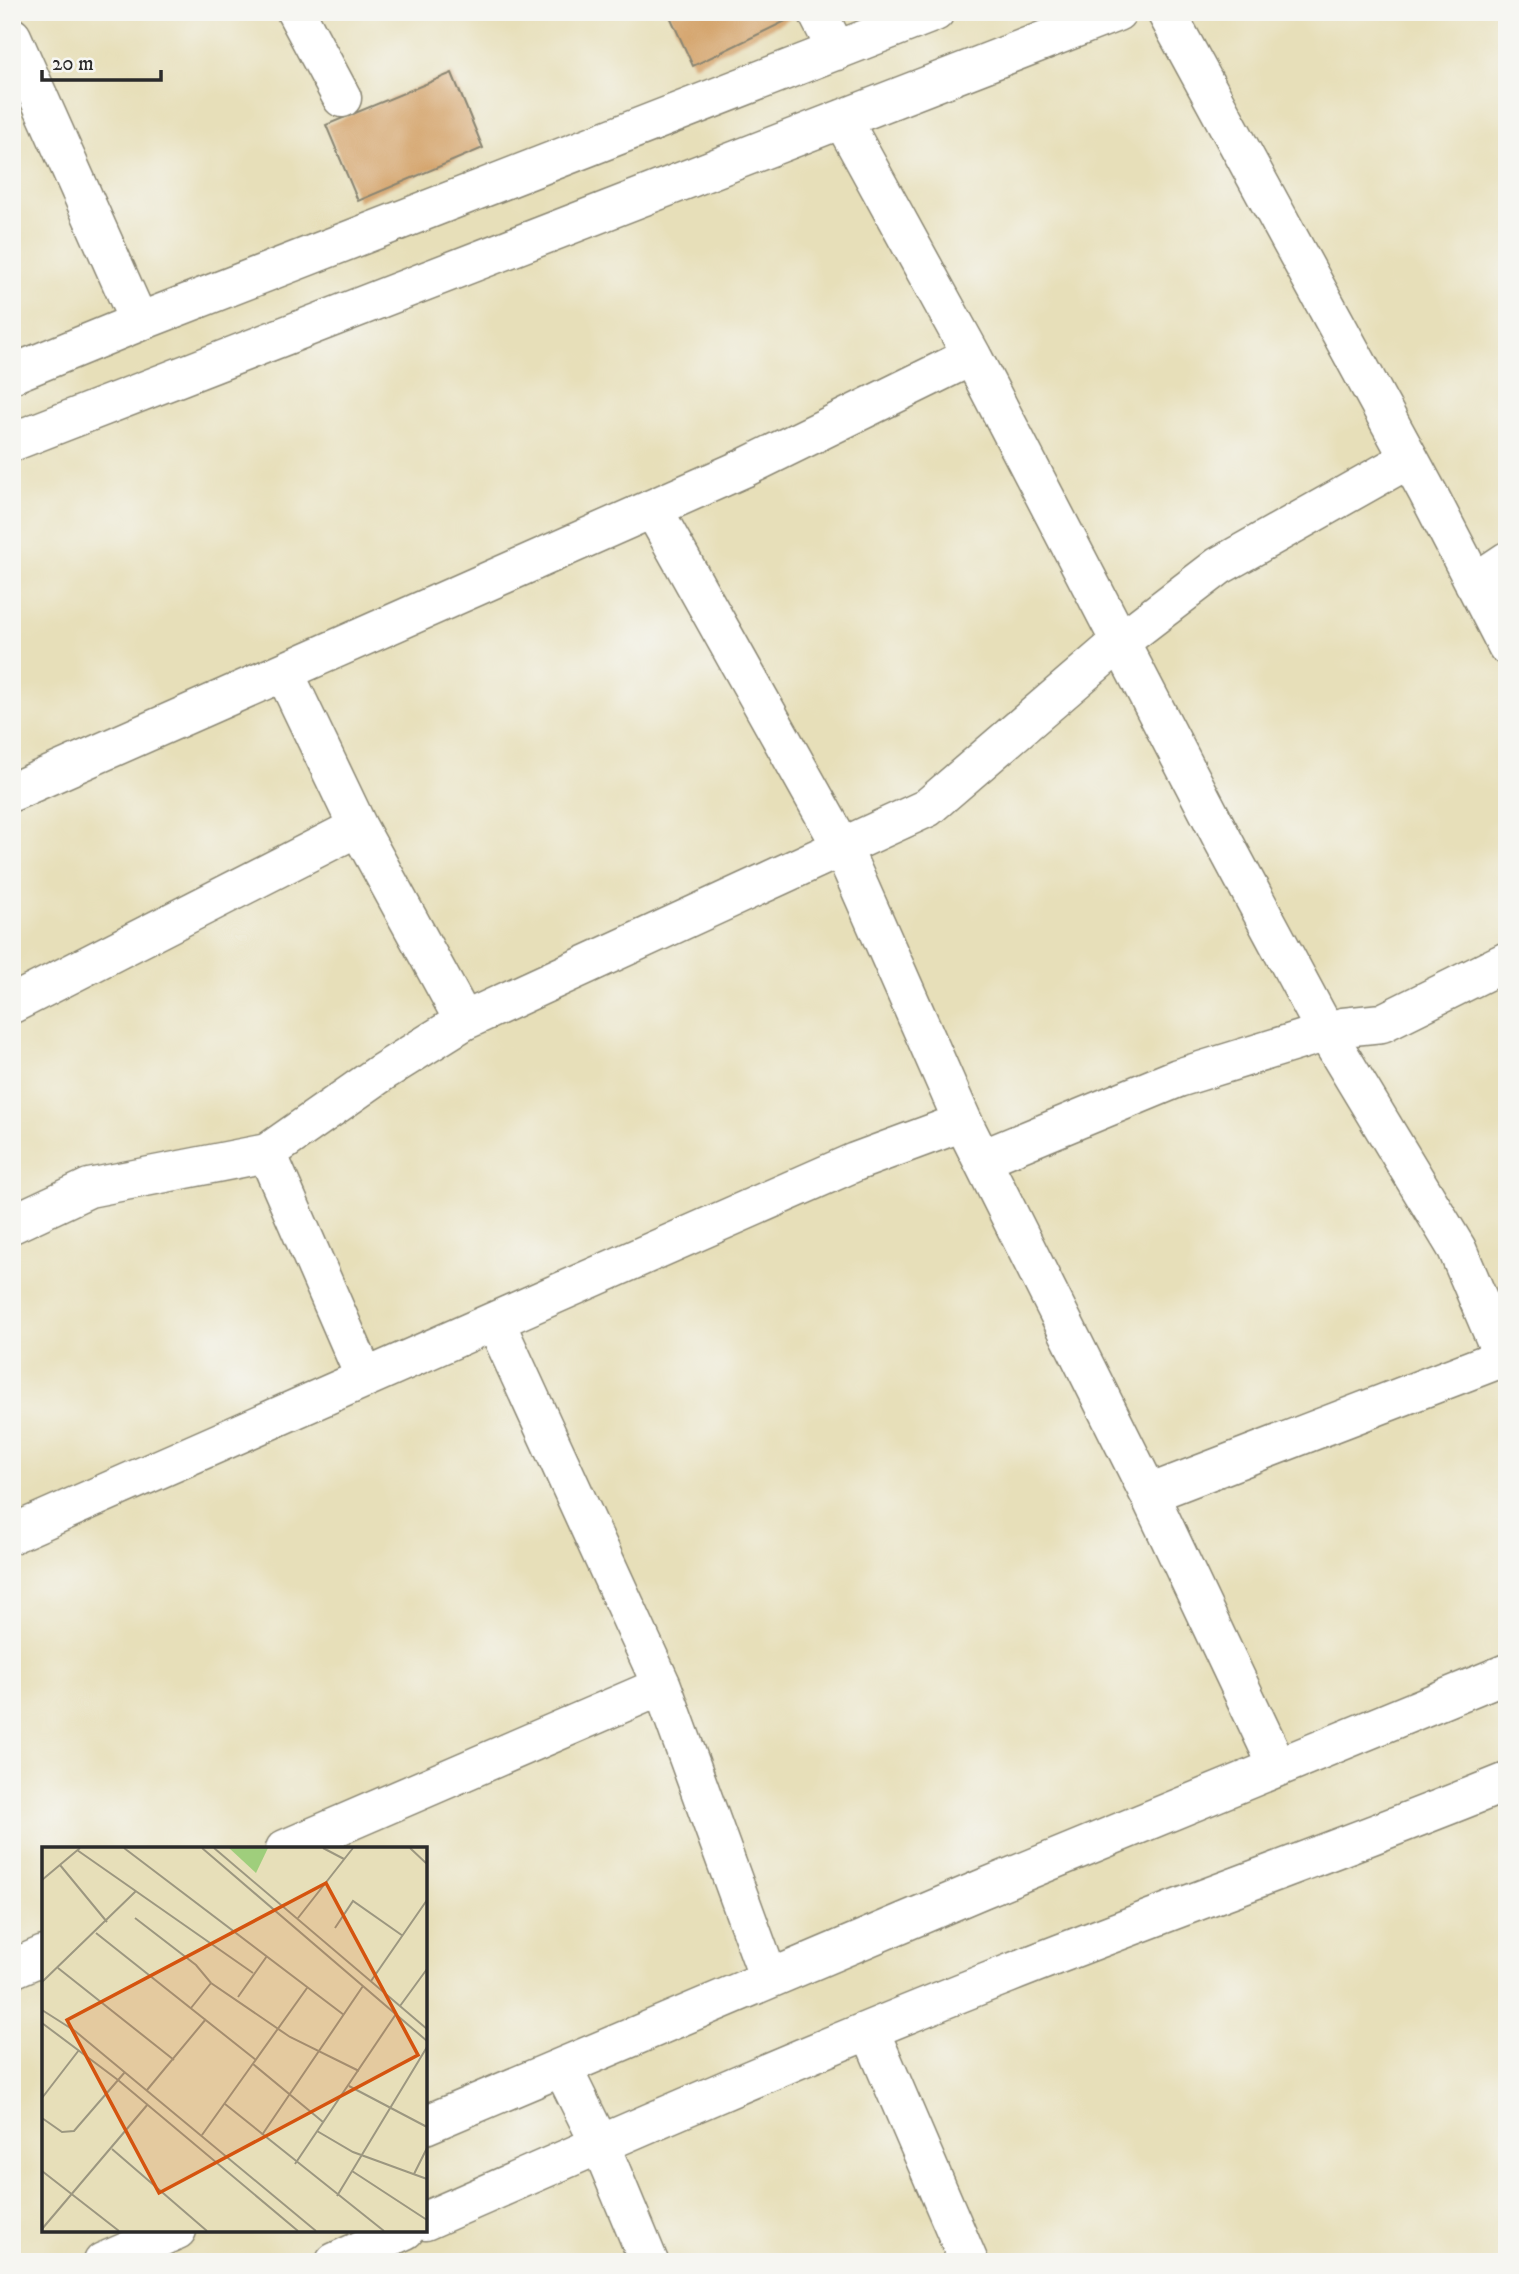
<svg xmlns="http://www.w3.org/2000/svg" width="1519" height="2274" font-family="'IM FELL DW Pica',serif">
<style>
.building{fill:#d29e62}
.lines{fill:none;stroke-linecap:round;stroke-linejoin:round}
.minor-casing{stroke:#898572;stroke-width:41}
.minor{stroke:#fff;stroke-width:38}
.inset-road{fill:none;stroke:#9c9780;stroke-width:2}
.view{fill:#d5540f;fill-opacity:0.15;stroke:#d5540f;stroke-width:3.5}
.inset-edge{fill:none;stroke:#2b2b2b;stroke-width:3.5}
</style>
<rect width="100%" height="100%" fill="#f6f6f2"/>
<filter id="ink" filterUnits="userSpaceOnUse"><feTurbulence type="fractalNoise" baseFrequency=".0143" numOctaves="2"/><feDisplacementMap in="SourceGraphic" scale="14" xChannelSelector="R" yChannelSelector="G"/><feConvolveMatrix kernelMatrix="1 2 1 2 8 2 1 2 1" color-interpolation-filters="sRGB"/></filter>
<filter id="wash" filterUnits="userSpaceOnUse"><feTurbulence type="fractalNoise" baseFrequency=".00686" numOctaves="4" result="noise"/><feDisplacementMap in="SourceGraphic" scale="28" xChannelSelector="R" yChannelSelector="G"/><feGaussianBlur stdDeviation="1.57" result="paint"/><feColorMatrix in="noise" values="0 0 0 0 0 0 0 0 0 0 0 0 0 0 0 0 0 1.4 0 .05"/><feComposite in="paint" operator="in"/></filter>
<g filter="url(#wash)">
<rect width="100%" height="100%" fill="#e7dfb9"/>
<g id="blocks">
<path class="building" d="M668,12H795L796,16L693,66Z
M452,73L483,148L358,201L326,125Z"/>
</g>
</g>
<g filter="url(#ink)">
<use href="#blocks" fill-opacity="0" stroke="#898572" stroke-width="2"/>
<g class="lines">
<g class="minor-casing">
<path id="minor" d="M296,12L342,98
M817,12L837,51
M1166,12L1428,493L1507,646
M12,37L139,322
M842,119L972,356L1224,842L1326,1032L1457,1249L1503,1357
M12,374L139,322L935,12
M12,442L1117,12
M653,509L842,847L963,1122L1149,1494L1278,1767
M1474,583L1507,561
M284,672L358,827L464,1021
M12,792L744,468L972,356
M12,1004L358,827
M267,1153L365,1378
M982,1159L1178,1078L1343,1027L1382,1023L1507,961
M12,1224L89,1188L267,1153L381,1073L464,1021L927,808L1120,642L1219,566L1409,459
M495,1321L662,1686L769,1979
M1149,1494L1507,1356
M12,1534L855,1162L963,1122
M285,1849L662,1686
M12,1969L44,1955
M870,2031L969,2262
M562,2067L600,2144L649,2262
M425,2125L982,1889L1507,1673
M425,2221C618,2136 812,2051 1008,1974C1174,1908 1342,1849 1507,1782
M103,2262L177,2230
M335,2262L405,2230"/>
</g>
<use href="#minor" class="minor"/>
</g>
</g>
<g transform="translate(42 1847)">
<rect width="385" height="385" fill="#e7dfb9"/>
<path d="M187,1H226L214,26Z" fill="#9fce7c"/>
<path class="inset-road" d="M82,1L302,168M160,1L385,194M172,1L385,182M281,1L302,12M368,1L385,17M35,3L211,126M18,18L65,75M0,33L38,1M93,71L154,118L169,136L248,190L317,224M256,71L311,1M293,81L311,54L361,89M54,86L214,213M16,121L132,213M329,134L385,53M0,135L94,44M196,150L225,109M358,159L385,122M149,161L169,136M0,163L33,184L274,384M0,176L76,233L256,384M211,217L281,275M307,239L385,280M105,243L164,172M0,251L37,203M183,257L342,384M0,271L20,285L32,284L83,225M275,284L311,305L385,332M160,288L265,141M220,288L321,139M70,302L165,384M253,317L354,167M0,324L77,384M310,324L385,373M372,327L385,301M295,349L385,200M0,382L106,257"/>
<path class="view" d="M284,36L376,208L117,346L25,173Z"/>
<rect width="385" height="385" class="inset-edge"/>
</g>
<rect width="1519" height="2274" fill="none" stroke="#f6f6f2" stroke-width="42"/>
<path d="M42 70v10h119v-10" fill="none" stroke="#2b2b2b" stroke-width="3.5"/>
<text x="52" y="70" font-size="21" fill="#2b2b2b" stroke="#f6f6f2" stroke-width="5" paint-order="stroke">20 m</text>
</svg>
